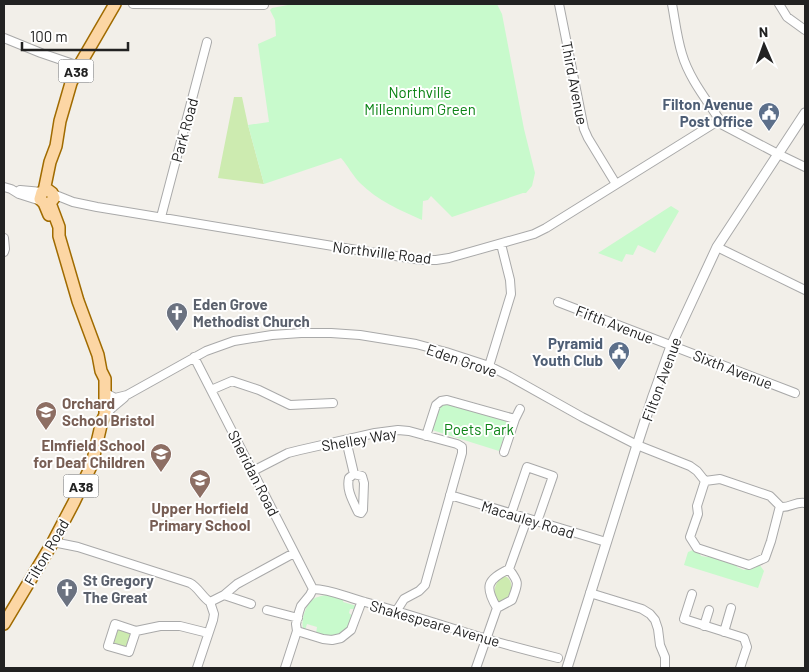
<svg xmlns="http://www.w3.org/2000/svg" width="809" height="672" font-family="Barlow,sans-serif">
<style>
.grass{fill:#cdebb0}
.park{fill:#c8facc}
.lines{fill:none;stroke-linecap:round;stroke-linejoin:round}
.minor-casing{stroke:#a9a9a9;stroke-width:10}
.tertiary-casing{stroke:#a9a9a9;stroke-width:11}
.primary-casing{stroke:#a06b00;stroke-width:14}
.minor{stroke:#fff;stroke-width:8}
.tertiary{stroke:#fff;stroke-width:9}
.primary{stroke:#fcd6a4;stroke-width:11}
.labels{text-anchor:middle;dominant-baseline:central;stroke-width:4;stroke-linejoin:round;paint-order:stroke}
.shield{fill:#fff;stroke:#646464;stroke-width:1}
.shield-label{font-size:14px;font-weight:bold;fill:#222}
.street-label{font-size:15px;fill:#222;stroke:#fff}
.park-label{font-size:15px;fill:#0c8416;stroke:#fff}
.service-label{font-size:15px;font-weight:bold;fill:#4e5e75;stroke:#fff;text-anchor:end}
.worship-label{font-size:15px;font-weight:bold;fill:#5b616d;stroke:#fff;text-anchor:start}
.education-label{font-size:15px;font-weight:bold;fill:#785e54;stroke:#fff;text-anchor:start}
</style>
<rect width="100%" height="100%" fill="#f2efe9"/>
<path class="grass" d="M234,97H242L248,125L264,184L218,178Z
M505,576C516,581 511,596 503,602L498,601L495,598C493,590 496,579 505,576Z
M118,629L131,633L126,648L113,644Z"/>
<path class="park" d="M293,4H497L502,14L524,129L535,173L532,186L526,193H523L452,217L431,196L428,200L423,201L422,220C400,210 378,201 360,183C353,176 348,166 341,158L264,184L248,125L269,122L258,44L276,36L275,20L270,10L272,8Z
M671,206L679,211L655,253L638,245L633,255L626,254L622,262L598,253Z
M446,403L506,421L507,428L499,451L432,430L439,407Z
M693,550L698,551L701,556L707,557L711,555L718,558V560L727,562L729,561L736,563L737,567L744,570L748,568L751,569L759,564L764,571L758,588L684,565L688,552Z
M326,595L344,598L343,602L357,606L356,609H350L349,613C359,619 348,632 340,635C338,636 335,636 332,637C327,638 321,635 316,634L317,627L307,624L305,630L303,628C301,621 305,607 311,601C315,597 321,596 326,595Z"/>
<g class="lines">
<g class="minor-casing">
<path id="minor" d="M133,4L264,5
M559,4L584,129L588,138L616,184
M672,4C675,20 677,38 682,54C689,78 706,99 719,119V123L778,154L805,167
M779,4L787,17L805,30
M4,38L41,53L79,66
M4,187L11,189L19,194L41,201
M20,190L42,192
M53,194L73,202L97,207L369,252L422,260H436L449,258L534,234L546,228L713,124L719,123
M161,217L207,42
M4,238L5,249L4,252
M717,247L805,290
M558,302L795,393
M194,357L313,589
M489,366L511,294L510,280L501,244
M211,390L232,381L259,390L290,405L333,403
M106,393L115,398L127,395L206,351L234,341L272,335L301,333H331L360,335L416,344L446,352L489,366L509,376L582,417L637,445L690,466L697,471L705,481L720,479L770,496L781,507C790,508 796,501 805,503
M105,415L112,408L124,398
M515,419L520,409
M426,436L436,405L441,401L447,400L515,419L504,452
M346,440L354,474
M253,471L288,453L300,450L375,433L398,430L409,431L457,444L462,447V453L425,585L419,591L404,599L397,610
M354,474L362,476L364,483L363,510L361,513L358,512C353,501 346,490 349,478Z
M705,481L697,506L698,514L690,537L697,548L749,565L765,558L771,541L780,506
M450,495L606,542
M511,514L527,467L553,476L537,522
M53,542L78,547L190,583C199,588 202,597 210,602
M509,569C520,584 518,583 512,600L497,608C484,586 487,580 509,569Z
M509,569L527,519
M313,589C331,589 348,598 365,602C406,613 446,627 487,639C510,646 534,652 558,658
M590,593L642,609L650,614L655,620L658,629L660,645L665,657V668
M692,594L684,619L744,638L747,647L740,668
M224,595L251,604
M210,602L224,595L237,584L294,553
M267,610L298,618
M704,626L709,610
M136,631L129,652L108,646L115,624L136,631L160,626H180L208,633
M297,631L323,639L332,640L341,638L351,630L360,606
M724,632L731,608
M197,668L213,620L214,614L210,602
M285,668L297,631L296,624L299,612L301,606L310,595L313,589
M476,668L497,608"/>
</g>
<g class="tertiary-casing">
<path id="tertiary" d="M567,668L637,445L653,396L671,346L717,247L805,113"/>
</g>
<g class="primary-casing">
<path id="primary" d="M44,191L50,162L56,146L60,121L71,83L79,66L115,4
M45,204L50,203L54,198L52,193L48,190L42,192L40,199L44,203L49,215
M4,624L53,542L74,502L92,464L102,421L105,415V379L101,371L98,355L78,301L59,236V227L50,203"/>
</g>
<use href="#minor" class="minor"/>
<use href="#tertiary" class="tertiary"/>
<use href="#primary" class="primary"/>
</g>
<defs>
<g id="civic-pin" transform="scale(1.125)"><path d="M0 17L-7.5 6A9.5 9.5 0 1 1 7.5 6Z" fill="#5c6f8a" stroke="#fff"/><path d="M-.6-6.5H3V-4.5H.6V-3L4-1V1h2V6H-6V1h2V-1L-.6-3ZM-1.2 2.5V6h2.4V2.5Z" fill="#fff"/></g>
<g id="church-pin" transform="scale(1.125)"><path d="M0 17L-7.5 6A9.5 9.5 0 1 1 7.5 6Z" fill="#6b7280" stroke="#fff"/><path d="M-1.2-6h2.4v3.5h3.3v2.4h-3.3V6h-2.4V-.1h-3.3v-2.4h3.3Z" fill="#fff"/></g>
<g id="school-pin" transform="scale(1.125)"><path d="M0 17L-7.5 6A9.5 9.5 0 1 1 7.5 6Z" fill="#8d6e63" stroke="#fff"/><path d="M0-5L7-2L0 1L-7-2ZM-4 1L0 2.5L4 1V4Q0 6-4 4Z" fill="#fff"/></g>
</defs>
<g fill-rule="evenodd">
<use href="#civic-pin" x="769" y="113"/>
<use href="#church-pin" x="177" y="313"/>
<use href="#civic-pin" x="619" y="352"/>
<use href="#school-pin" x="46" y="412"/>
<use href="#school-pin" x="161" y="454"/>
<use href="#school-pin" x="200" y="480"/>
<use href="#church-pin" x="67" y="589"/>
</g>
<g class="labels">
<g class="shield">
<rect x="58.5" y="59.5" width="35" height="23" rx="4"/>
<rect x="63.5" y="474.5" width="35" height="23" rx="4"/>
</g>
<g class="shield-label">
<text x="76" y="71">A38</text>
<text x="81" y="486">A38</text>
</g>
<g class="street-label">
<text transform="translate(575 83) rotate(79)">Third Avenue</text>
<text transform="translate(184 130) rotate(-75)">Park Road</text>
<text transform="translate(382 252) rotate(7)">Northville Road</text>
<text transform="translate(615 324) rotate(21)">Fifth Avenue</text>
<text transform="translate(462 360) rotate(19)">Eden Grove</text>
<text transform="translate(733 369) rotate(21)">Sixth Avenue</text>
<text transform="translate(661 379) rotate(-70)">Filton Avenue</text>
<text transform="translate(359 439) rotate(-10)">Shelley Way</text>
<text transform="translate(254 473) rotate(63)">Sheridan Road</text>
<text transform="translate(528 519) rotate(17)">Macauley Road</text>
<text transform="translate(46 552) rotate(-60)">Filton Road</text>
<text transform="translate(435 623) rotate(16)">Shakespeare Avenue</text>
</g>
<g class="park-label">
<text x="420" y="92">Northville<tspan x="420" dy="17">Millennium Green</tspan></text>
<text x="479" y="429">Poets Park</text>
</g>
<g class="service-label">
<text x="753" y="104">Filton Avenue<tspan x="753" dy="17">Post Office</tspan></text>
<text x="603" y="343">Pyramid<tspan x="603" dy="17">Youth Club</tspan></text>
</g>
<g class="worship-label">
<text x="193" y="304">Eden Grove<tspan x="193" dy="17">Methodist Church</tspan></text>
<text x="83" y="580">St Gregory<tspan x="83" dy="17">The Great</tspan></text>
</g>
<g class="education-label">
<text x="62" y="403">Orchard<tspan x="62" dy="17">School Bristol</tspan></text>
<text x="145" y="445" text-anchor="end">Elmfield School<tspan x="145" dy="17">for Deaf Children</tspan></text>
<text x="200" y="508" text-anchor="middle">Upper Horfield<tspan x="200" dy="17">Primary School</tspan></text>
</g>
</g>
<rect width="809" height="672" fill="none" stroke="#222222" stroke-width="10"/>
<g transform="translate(764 45) rotate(358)" stroke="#ffffff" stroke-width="4" paint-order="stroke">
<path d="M0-4L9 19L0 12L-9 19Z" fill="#222222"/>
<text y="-8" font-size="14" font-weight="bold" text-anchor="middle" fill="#222222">N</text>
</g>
<path d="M22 42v8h106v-8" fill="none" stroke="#222222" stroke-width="2.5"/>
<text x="30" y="42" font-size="15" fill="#222222" stroke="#ffffff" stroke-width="4" paint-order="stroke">100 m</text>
</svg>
